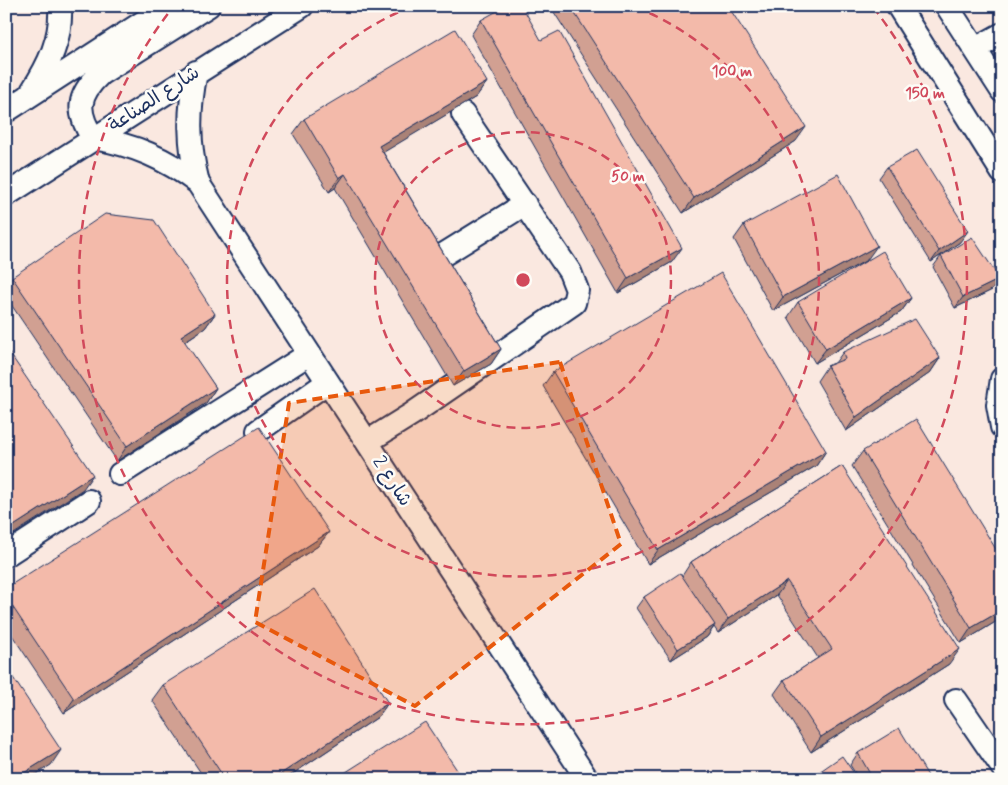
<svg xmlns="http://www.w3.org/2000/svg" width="1008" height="785" font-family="Mynerve,'Playpen Sans Arabic',sans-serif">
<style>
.built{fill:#fae8e0}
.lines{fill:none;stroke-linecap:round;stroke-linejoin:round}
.minor-casing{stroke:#1b2f5e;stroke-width:26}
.minor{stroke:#fdfcf7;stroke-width:22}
.wall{fill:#d1a092;stroke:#1b2f5e}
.shaded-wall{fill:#aa8277;stroke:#1b2f5e}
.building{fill:#f3baaa;stroke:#1b2f5e}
.marked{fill:#e8590c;fill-opacity:0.2;stroke:#e8590c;stroke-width:4;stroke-dasharray:10 6;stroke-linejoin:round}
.ring{fill:none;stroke:#d1495b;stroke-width:2.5;stroke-dasharray:9 6}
.labels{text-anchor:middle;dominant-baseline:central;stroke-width:5;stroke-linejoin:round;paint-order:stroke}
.street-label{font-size:19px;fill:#1b2f5e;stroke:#fdfcf7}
.centre{fill:#d1495b;stroke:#fdfcf7;stroke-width:2.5}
.ring-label{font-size:15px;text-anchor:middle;font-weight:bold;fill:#d1495b;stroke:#fdfcf7;stroke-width:5;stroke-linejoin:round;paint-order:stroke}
</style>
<rect width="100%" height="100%" fill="#fdfcf7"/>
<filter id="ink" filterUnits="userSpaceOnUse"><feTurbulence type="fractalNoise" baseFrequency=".02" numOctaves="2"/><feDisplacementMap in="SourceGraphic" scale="10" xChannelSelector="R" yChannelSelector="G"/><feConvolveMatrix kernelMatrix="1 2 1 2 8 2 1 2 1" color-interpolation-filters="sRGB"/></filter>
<g filter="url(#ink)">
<path class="built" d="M6,6H1002V779H6Z"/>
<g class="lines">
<g class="minor-casing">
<path id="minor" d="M898,6L1002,172
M947,6L1002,91
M975,49L1002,34
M196,72C188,111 188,144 198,183L587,779
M32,91C49,65 62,38 60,6
M6,111L168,6
M198,183C165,158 134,145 93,138C76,112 77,96 100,74L208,6
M6,195L302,6
M430,281L438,258L525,204
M1002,379L998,405L1002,427
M258,431L328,382
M367,442L412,414L574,303L577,290L570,272L463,114
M120,474L309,354
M6,555L89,501
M956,700L1002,767"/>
</g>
<use href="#minor" class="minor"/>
</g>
<path class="wall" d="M550,6H728L796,141L683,213Z
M481,20L541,40L672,262L618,293L471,35Z
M487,82L476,97L383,152L501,349L491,364L453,386L335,188L329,192L293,134L304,119Z
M887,167L960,242L931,262L879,178Z
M744,225L867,260L773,311L734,239Z
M941,256L992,290L955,308L933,267Z
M12,277L215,314L205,328L184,342L216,388L206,403L117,461L6,297V285Z
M911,298L901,312L815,363L788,317L798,302Z
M843,352L940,358L930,373L846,431L817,381L827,366L835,363Z
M553,372L826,451L816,466L648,564L543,386Z
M863,451L1002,559V618L961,643L852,466Z
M842,466L949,664L811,752L774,694L784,680L818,658L777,595L718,633L714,627L707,637L671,660L636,608L644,597L682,576L691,562Z
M329,532L318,546L64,713L6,626V588Z
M163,685L388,703L378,717L285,779H205L152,700Z
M858,753L930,779H859L850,765Z"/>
<path class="shaded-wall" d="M487,82L476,97L369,161L379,146Z
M806,127L796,141L683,213L694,198Z
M345,174L335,188L329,192L339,178Z
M968,231L960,242L931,262L939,251Z
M877,246L867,260L773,311L783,297Z
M682,248L672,262L618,293L628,278Z
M1000,279L992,290L955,308L963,297Z
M911,298L901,312L815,363L826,349Z
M215,314L205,328L170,351L181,336Z
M501,349L491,364L453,386L464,371Z
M940,358L930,373L846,431L856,417Z
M216,388L206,403L117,461L127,446Z
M826,451L816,466L648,564L658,550Z
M93,475L83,489L6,539V531Z
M329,532L318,546L64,713L74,699Z
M787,581L777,595L718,633L728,619Z
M1002,610V618L961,643L971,628Z
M715,625L707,637L671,660L678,649Z
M960,649L949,664L811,752L821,737Z
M388,703L378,717L285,779H273Z
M61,750L51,765L28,779H14Z"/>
<path class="building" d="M506,6H522L541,40L559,31L682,248L628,278L481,20Z
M570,6H728L806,127L694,198Z
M455,29L487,82L379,146L501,349L464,371L345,174L339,178L304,119Z
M917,150L968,231L939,251L887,167Z
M838,174L877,246L783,297L744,225Z
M105,214L154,220L215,314L181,336L216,388L127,446L12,277Z
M972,237L1000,279L963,297L941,256Z
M883,251L911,298L826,349L798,302Z
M721,273L826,451L658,550L553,372Z
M915,319L940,358L856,417L827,366L845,359L843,352Z
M6,348L93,475L6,531Z
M916,419L1002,559V610L971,628L863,451Z
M259,427L329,532L74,699L6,597V588Z
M842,466L960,649L821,737L784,680L832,649L787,581L728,619L691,562Z
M680,573L715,625L678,649L644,597Z
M315,589L388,703L273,779H225L163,685Z
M6,667L61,750L14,779H6Z
M425,722L463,779H335Z
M899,728L930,779H873L858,753Z
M842,756L858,779H809Z"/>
</g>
<path class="marked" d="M560,362L621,544L415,706L255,622L289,403Z"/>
<g class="ring">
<circle cx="523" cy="280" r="148"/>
<path d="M636 7A296 296 0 1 1 410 7"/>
<path d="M873 7A444 444 0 1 1 173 7"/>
</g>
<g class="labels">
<g class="street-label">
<text transform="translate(154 99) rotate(-33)">شارع الصناعة</text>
<text transform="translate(392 481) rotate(57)">شارع 2</text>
</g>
</g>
<circle cx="523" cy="280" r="8" class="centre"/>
<g class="ring-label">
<text x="732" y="76">100 m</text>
<text x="925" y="98">150 m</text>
<text x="628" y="181">50 m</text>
</g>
<rect width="1008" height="785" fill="none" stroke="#fdfcf7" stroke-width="25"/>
<rect x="12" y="12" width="983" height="760" fill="none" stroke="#1b2f5e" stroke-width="2" filter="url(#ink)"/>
</svg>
